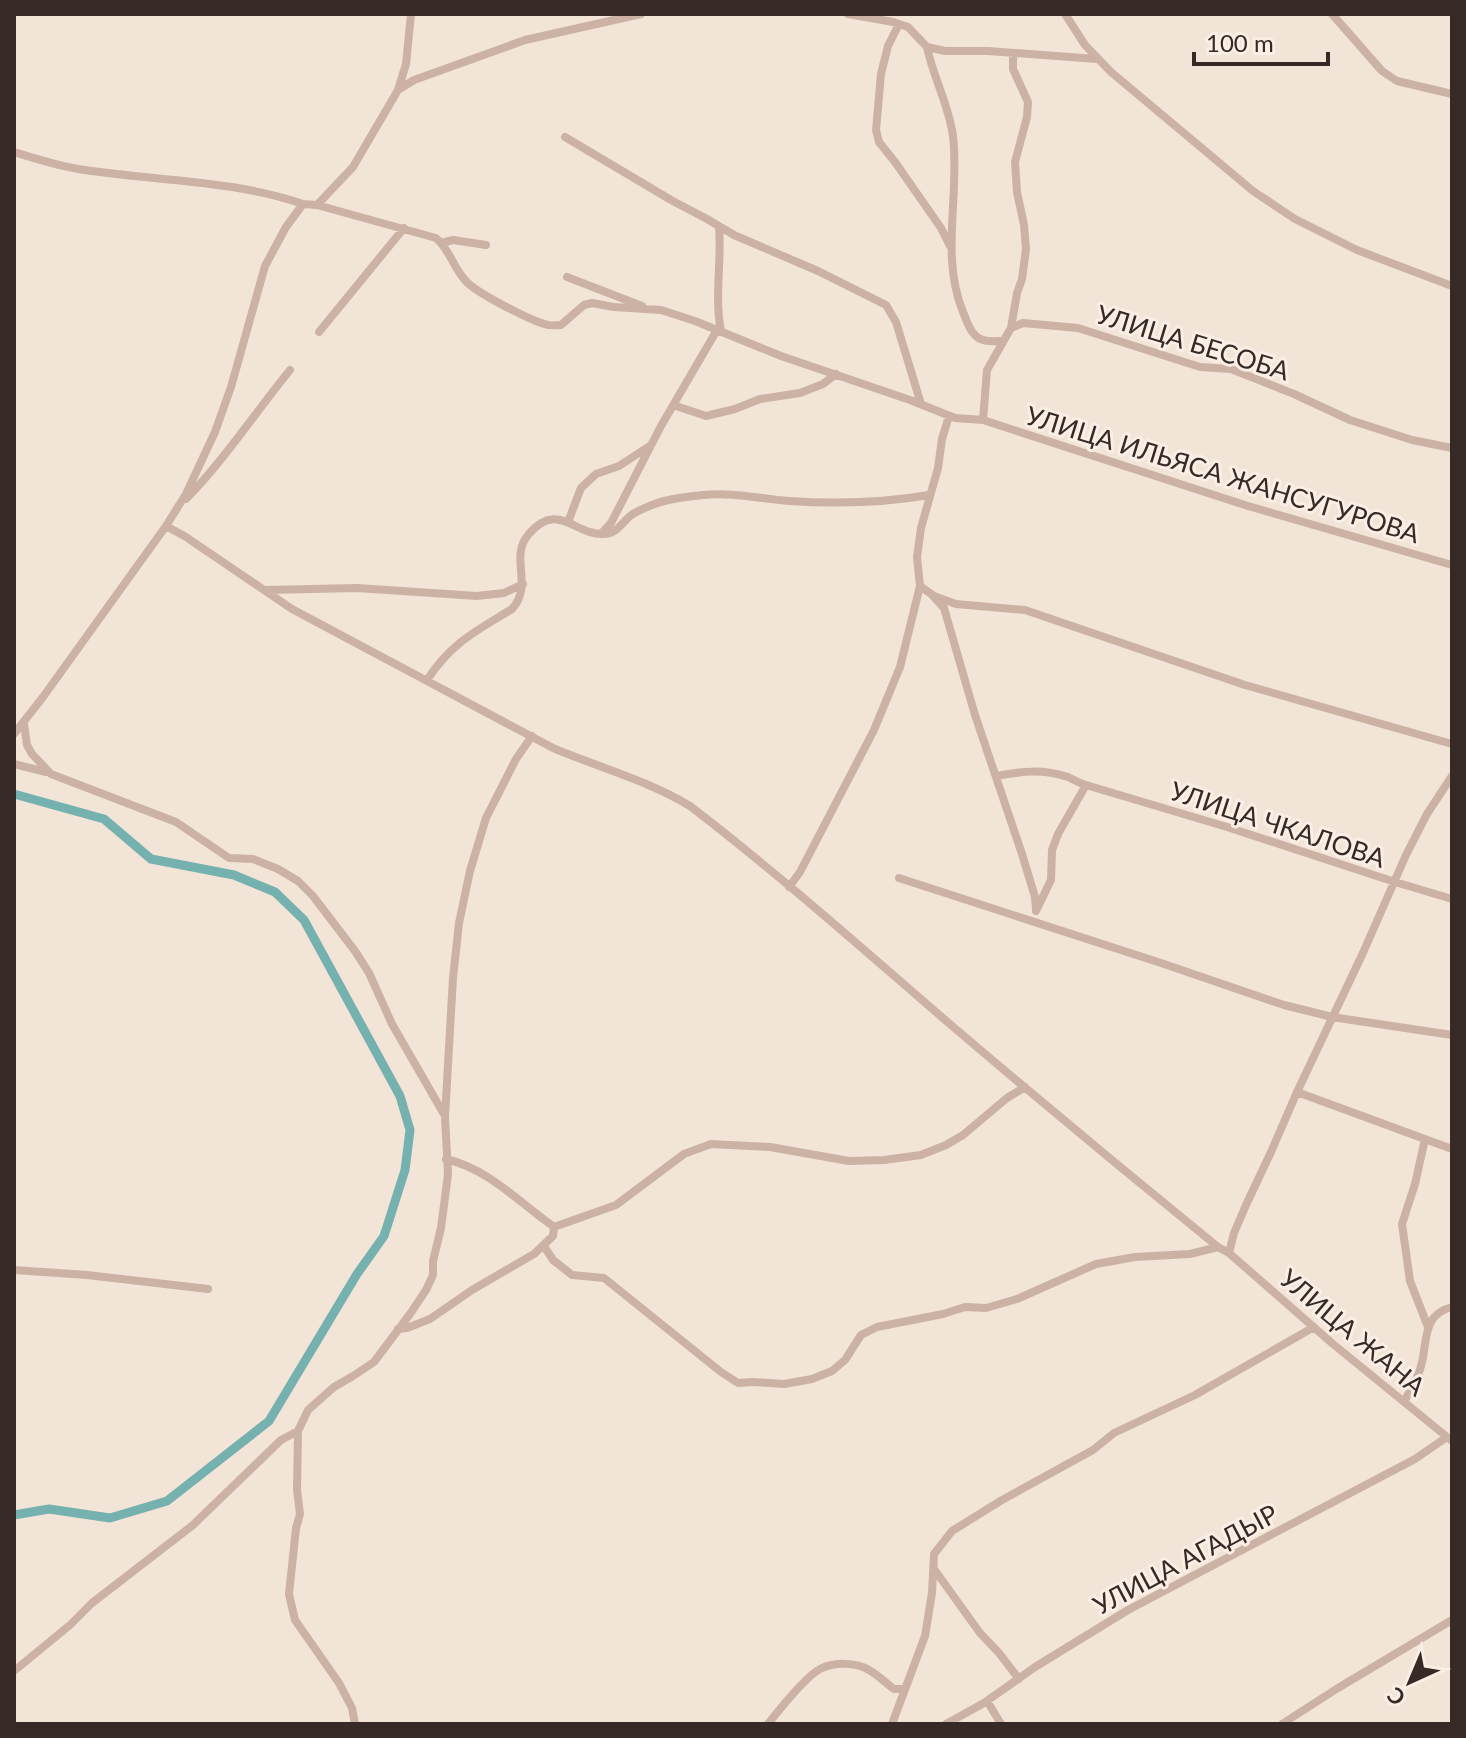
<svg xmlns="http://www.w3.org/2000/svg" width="1466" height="1738" font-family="Lato,sans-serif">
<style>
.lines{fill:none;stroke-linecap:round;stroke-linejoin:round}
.canal{stroke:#75b1ae;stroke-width:9}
.street{stroke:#cbb2a4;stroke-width:8}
.labels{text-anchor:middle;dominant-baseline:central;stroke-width:6;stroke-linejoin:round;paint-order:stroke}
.street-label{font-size:26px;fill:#362926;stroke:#faeee5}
</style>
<rect width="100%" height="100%" fill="#f3e4d8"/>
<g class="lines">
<path class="canal" d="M14,794L104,819L151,859L234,875L275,892L304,920L400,1096L410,1130L405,1170L384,1236L357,1274L269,1421L167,1501L110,1518L49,1509L14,1515"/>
<path class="street" d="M848,14L893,22L908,27L927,47L945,51H988L1097,59
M1065,14L1085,45L1111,72L1253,191L1295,219L1357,250L1452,286
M1332,14L1382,71L1397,81L1452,94
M899,24L888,46L881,74L876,130L879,142L895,162L941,228L950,246
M927,47C933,77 949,105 953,136C960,195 940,256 963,312C966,319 969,329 974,334C981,343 993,341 1003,341
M398,90L414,80L525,40L641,14
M565,137L671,200L707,219L734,235L818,271L886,305L896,322L921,404
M14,152C37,159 61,167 85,170C158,181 233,180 303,204
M317,205L353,167L398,90L406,64L411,14
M719,226C722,261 714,297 721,331
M441,243L453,240L486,245
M567,277L642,306
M1011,328L1023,323L1078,328L1200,367L1231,369L1294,394L1350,420L1412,440L1452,448
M319,332L404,228
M673,405L706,416L735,409L760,399L800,393L823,384L836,374
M983,420L987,370L1011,328L1017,293L1022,279L1026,249L1024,225L1017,192L1015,162L1027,117L1028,102L1013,69V54
M186,499C225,459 255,413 290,370
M568,522L581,488L596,474L619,466L651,445
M166,526L186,537L292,609L553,748C598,767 649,781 690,806C780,875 865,951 951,1025C1039,1100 1128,1174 1218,1247L1229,1253L1333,1344L1452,1441
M601,534L611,523L661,426L717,330
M920,586L934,596L956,604L1025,610L1245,685L1452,744
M266,590L357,588L477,596L504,593L523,584
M934,597L944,608L975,715L1022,854L1035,897L1036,909
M427,680C451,643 476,631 512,609C534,585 509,558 528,535C558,499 574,536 605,534C617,533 621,524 629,517C633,513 640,510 645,508C663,499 684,497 704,495C733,492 760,499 789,501C836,504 883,503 929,495
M24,724L27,745L32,754L51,774L176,822L229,858L253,859L278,869L298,881L313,896L355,951L369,973L392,1024L445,1116
M14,734L43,697L166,526L186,494L215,432L231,387L265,266L286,227L303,204L317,205L436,238C450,250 453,267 465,280C474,292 533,322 548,325C550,326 559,325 561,325L584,305L592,303L614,307L661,310L695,321L781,356L910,400L955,418L983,420L1248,506L1452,565
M14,764L46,772
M997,776C1022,771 1043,769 1068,777C1074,780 1079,783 1086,785
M899,878L1161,963L1284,1005L1332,1017L1452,1035
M789,887L800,872L874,730L900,667L920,586L917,557L921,528L938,468L942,439L949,416
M1036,911L1051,880L1052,850L1058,834L1086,785L1227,827L1395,882L1452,899
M1297,1092L1452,1149
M1425,1139L1415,1184L1402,1224L1410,1281L1428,1327
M446,1159C491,1170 518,1202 554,1227
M554,1227L616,1205L684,1154L711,1144L770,1147L849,1161L884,1160L921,1155L946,1145L963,1135L1007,1098L1025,1087
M544,1246L553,1260L572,1275L604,1278L721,1372L738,1383L753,1382L784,1384L812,1379L832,1371L845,1360L861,1335L877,1327L943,1314L965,1307L986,1308L1017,1299L1096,1264L1135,1257L1190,1254L1218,1247
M1229,1253L1234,1233L1246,1205L1271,1152L1297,1092L1362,955L1406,855L1427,814L1452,776
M14,1270L87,1275L208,1289
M398,1329L407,1328L430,1319L472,1290L534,1254L553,1236L554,1227
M1404,1402C1410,1390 1418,1379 1421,1366C1428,1342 1421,1315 1452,1307
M298,1431L297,1490L300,1514L296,1528L289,1594L295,1620L339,1683L352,1708L355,1724
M934,1569L980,1633L999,1653L1019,1679
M14,1671L70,1625L92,1603L193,1525L281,1440L298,1431L308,1410L334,1387L353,1376L374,1362L410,1314L426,1290L433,1275V1261L441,1228L448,1174L445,1117L453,978L459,923L470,871L486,818L516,759L532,736
M987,1701L1001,1724
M768,1724C779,1710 805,1677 820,1669C834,1662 856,1662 869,1670C878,1675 886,1683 894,1689H904
M892,1724L925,1636L932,1593L934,1554L952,1531L1002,1500L1093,1450L1114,1433L1195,1395L1314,1327
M946,1724L984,1703L1035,1667L1128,1610L1415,1459L1447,1437
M1282,1724L1338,1688L1452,1620"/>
</g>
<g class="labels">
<g class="street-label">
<text transform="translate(1193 342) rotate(17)">УЛИЦА БЕСОБА</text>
<text transform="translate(1223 474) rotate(17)">УЛИЦА ИЛЬЯСА ЖАНСУГУРОВА</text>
<text transform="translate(1278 824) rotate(18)">УЛИЦА ЧКАЛОВА</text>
<text transform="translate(1353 1332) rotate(40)">УЛИЦА ЖАНА</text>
<text transform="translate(1185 1559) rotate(-28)">УЛИЦА АГАДЫР</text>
</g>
</g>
<rect width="1466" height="1738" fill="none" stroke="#362926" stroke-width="32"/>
<g transform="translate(1410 1682) rotate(224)" stroke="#faeee5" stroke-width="6" paint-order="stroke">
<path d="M0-6L14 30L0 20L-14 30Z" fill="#362926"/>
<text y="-12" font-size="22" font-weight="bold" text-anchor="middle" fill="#362926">С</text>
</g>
<path d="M1194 52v12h134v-12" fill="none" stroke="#362926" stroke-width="4"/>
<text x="1206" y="52" font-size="24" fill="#362926" stroke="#faeee5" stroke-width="6" paint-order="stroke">100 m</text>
</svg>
